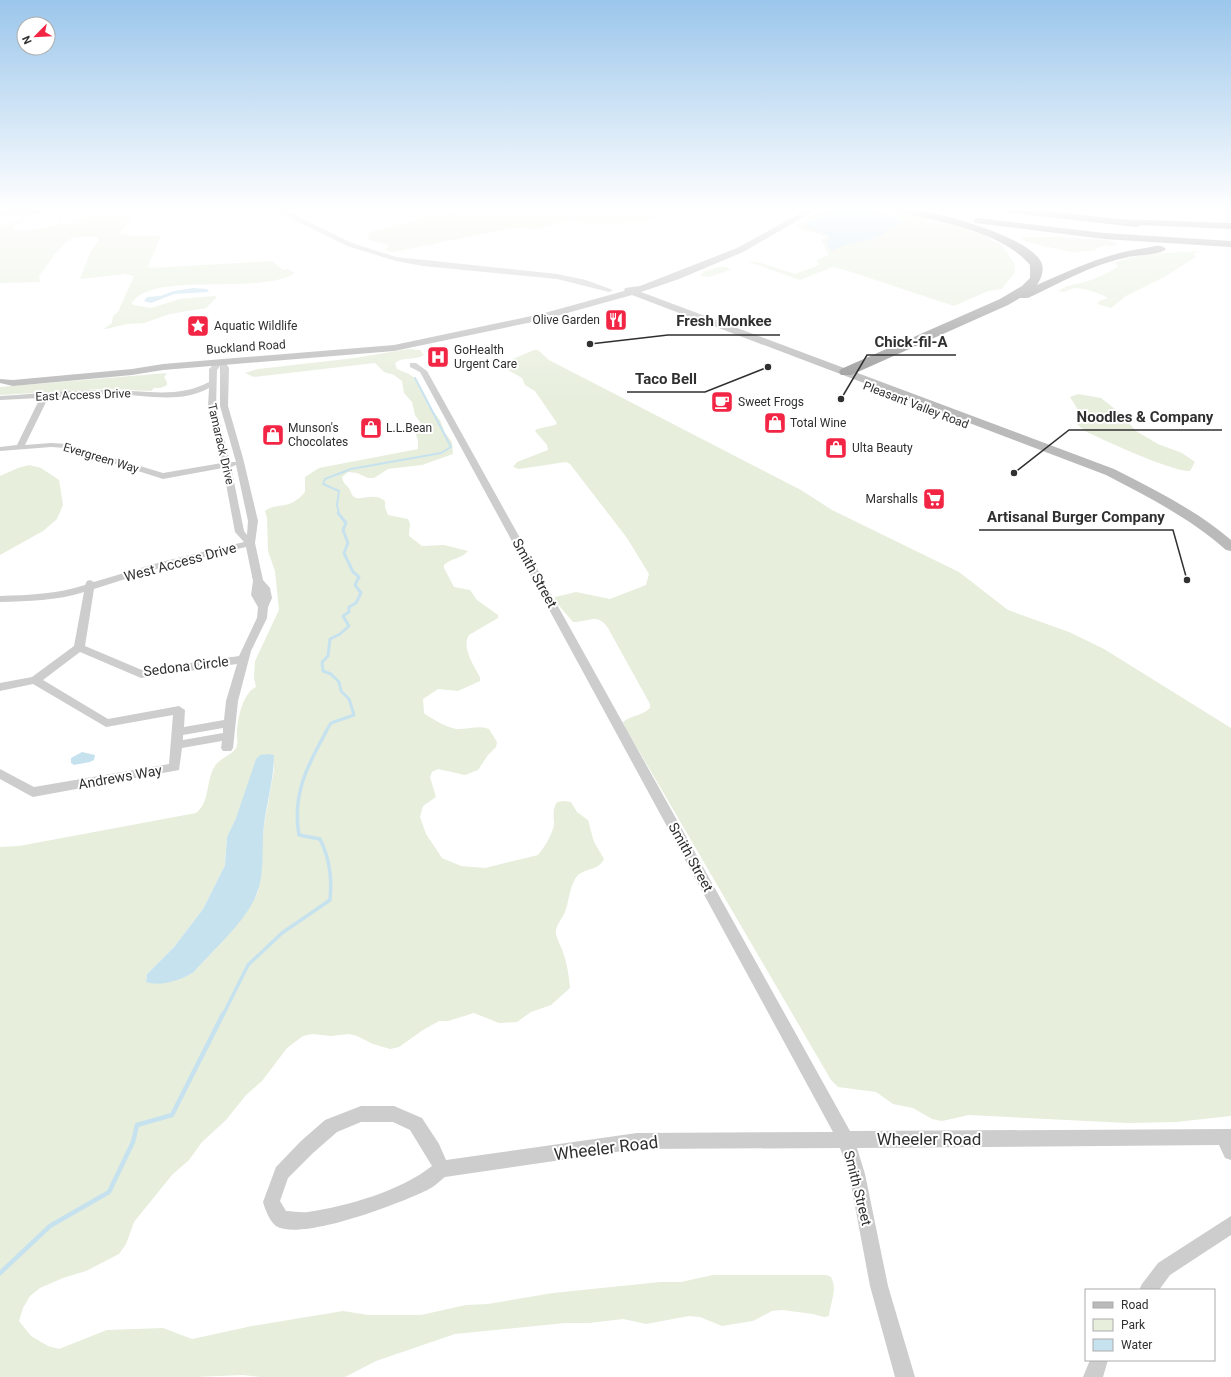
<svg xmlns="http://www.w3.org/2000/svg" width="1231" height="1377" font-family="Roboto,sans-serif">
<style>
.green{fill:#e7eedc;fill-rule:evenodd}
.water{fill:#c7e2ef}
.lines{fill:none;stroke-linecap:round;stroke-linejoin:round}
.stream-far3{stroke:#c7e2ef;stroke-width:2}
.stream-far2{stroke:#c7e2ef;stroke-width:3}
.stream-far1{stroke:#c7e2ef;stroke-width:3.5}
.stream{stroke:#c7e2ef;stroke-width:4.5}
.minor{fill:#cdcdcd;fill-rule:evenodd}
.tertiary{fill:#cdcdcd;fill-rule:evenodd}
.secondary{fill:#bababa;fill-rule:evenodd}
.motorway{fill:#979797;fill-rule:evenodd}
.labels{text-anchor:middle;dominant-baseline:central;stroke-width:4;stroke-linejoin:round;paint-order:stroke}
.far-poi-label{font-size:12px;fill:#303030;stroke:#fff;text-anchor:start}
.far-street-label{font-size:12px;fill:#303030;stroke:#fff}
.street-label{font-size:14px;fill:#303030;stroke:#fff}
.near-street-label{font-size:17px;fill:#303030;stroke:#fff}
.leader{fill:none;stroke:#303030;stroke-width:1.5}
.callout-dot{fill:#303030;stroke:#fff;stroke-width:1.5}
.callout-label{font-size:15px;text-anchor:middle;font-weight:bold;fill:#303030;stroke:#fff;stroke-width:4;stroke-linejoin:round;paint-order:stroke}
</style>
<rect width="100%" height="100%" fill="#fff"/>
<path class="green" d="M99,209H140L119,233L132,236H161L148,266L151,268L272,261L283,270L288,269L295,273C260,296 152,270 132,303L133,305L151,308L180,299L214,296L217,297L206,308L170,314L144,323L127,324L106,329H104L112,323L113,316L118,312L134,276L124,274L80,279L91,251L99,240L97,237C90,237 76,235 69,240C58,248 47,265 39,276L40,282L0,283V227L23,219L21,223L15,225L14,229C24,231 51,229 60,223L58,217L60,216L63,224H66L98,214Z
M459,209H696L675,216H658L641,221L632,220L612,224L584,222L574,219L535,230L525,227L511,228L394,252L384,250L389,247L387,244L369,240L368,233L370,232Z
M824,209H893L961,227L983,235L1003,246L1014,263L1015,272L1002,289L988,291L954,306L842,269L832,267L800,280L747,261L761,263L795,274L817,266L819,264L816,260L829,255L821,240L827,237L795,227Z
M1021,237H1054L1108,240L1118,244L1113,246H1102L1093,251L1071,252L1026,242Z
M1199,251L1194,253L1196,257L1166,276L1126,296L1111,308L1097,304L1099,301L1108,298C1100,293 1086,289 1077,288C1070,288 1066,294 1059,291C1068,283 1077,285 1088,281C1098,278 1109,272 1118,267L1115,263C1141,251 1171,254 1199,251Z
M719,267H727L730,270L709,277L701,276L703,272Z
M408,349L420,350L424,355C415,361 403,356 395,363L397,369L409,374L417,380L425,395L427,404L440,420L445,433L452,442L453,454L422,465L388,469L374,478H368L357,473L348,472L342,477C343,484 347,485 350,490C351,492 351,494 353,496C358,503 373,491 385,501V507L388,515L408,519L410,524L409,536L422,546L444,545L468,551C462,559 451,558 444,565V568L454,587L470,590L477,600L498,615V618L469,635C461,647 474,666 480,677V681L458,691L438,689L423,699L424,713C432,719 449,729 458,729C469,729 479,725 489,729L497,742L496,747L488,755L478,770L465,775L438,769L432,772L430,777L436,797L423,806L420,817L426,834L442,858L461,866L485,868L538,855C544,848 553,834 554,824C554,815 552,810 557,802L564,801L571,802L577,812L588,820L594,842L604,859C598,872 582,867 575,879C569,890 569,901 565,912C562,919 555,926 556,934C557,940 561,946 563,952C567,964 569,975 570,988L551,1005L531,1012L517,1022L499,1023L474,1013L448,1021H439L423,1030L399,1047L390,1049L373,1044L357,1036L349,1034L331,1036L312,1034L303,1036L287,1048L262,1081L246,1095L226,1120L202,1142L189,1160L172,1175L134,1222L126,1244L119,1254L86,1271L63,1278L40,1288L30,1296L23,1308L19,1321L31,1336L48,1346L59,1349L107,1330L163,1328L192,1339L252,1326L343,1311L368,1315H421L466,1305L488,1304L553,1293L660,1282H681L713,1275H826L831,1277C838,1289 830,1303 829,1316L824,1317L813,1314L782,1310L772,1311L753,1321L722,1326L700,1317L689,1316L646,1324L623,1319L589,1323H565L455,1334L376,1361L345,1377H261L243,1375L194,1377H0V847L19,846L196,813C211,801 205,781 215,766C220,758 231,756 236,748C239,743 236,736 237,730C238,717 243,693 256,687L254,678L255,661L279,610L275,571L268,551L267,518L265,511C278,501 288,512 305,492V477L319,468L418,449V440L415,432L422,425L415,415L412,402L404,393L402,381L394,375L384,372L375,363L254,377L245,373L258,369L355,358ZM274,755V770L264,825L258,892C243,923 216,947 194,972C179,981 163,984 146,982L147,974L174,947L203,909L225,865L227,837L236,818Z
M534,350H538L549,360L801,490L832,510L959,572L1008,610L1069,632L1104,649L1231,728V1116L1176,1122L1127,1123L969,1115L942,1121L932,1119L913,1108L893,1104L876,1092L838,1087L831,1080L625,727L623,722C631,715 643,716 650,708V704L608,628C597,612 590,622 573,622L555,601V597L576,592L610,599L646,585L649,574L627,538L570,464L566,462L519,469L513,467L517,462L548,450L547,445L535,431L537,429L555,425L557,423L535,391L525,385L522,378L501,366V364Z
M167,373L164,377L167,382V385L161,388H154L151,391L103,389L0,395V387Z
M1078,394L1101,398L1120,413L1136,431L1158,444L1182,453L1195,462L1190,471C1173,472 1103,440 1085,431L1077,424L1080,413L1070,397Z
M29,465L41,468L59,480L63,505L57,519L43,531L0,555V476L18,468Z"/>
<path class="water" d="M835,209C856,209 882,211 901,220L902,224L875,238L845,245L832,251L826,245L830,238L829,236L804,226L810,222Z
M193,288L207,289L209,292L174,294L151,303L144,301L147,297L160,296L174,291Z
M82,752L95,755L94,760L90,762L74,765L71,763V758Z
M268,754L274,755C274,779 267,801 264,825C261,850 266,877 254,900C241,926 213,950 194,972C181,980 161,987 146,982L147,974L174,947L203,909L225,865L227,837L236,818L256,759L260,755Z"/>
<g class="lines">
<path class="stream-far3" d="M339,514L337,505L339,491L323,484L325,479L351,469L441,453L451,447L415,378"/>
<path class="stream-far2" d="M325,733L331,723L354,715L349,699L341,691L339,682L331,674L323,671L322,662L328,656L330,639L340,634L349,626L343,616L349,612V607L356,603L361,593L355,585L359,577L353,572L344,553L348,543L343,530L346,523L338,513"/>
<path class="stream-far1" d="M223,1015L248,965L282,933L330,900C332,877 330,860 320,839L299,835C292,795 307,766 326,732"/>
<path class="stream" d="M0,1273L50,1226L109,1192L133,1142L137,1125L172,1115L223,1014"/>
<path class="minor" d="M47,209H66L29,215H0V211Z
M218,360H224L229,368L228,406L243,458L258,521L255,543L263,580L270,588L272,598L268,607L267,618L251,651L238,701L233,748L231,751H223L221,748L222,741L182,748L179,770L33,797L29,795L0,779V769L34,787L169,764L173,715L106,727L33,684L0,691V683L32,677L74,646L84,592C56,601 29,601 0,602V596C29,595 57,594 85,585L87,581L90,580L94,582L161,562L244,542L235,532L223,468L163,479L66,448L51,447L0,451V447L17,445L40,398L0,400V396C35,394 69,390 104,390C140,389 176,400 209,382V369ZM220,366V406L236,462H230L216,407L217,370ZM209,388L208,407L222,463L163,473L67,444L51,443L25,445L48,398C70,396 93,394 115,394C146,395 180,404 209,388ZM236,465L248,521L247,535L244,531L231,467ZM246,547L253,581L251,595L258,607L257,618L239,656L142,670L85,646L94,589L166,566ZM80,652L141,678L237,664L226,701L224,720L184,727L185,710L179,706L108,719L43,680ZM223,728V733L183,740V735Z
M410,363H416L427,371L850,1131L1231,1129V1160L1225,1158L1219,1145L857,1148L865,1174L888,1286L915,1377H895L870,1286L849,1174L840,1148L637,1149L445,1177C441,1180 436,1185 431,1188C405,1202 301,1242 276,1226C270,1222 265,1209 263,1202L276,1167L301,1141L325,1120L361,1106H394L422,1118L439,1144L446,1160L637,1133L833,1132L420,372L410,367ZM361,1122H393L410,1130L432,1166C400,1191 348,1206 308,1212C301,1213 293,1211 286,1211L280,1201L288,1178L313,1153L337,1132Z
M1231,1216V1235L1170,1275L1159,1290H1139L1142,1284L1158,1263Z
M1090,1360H1108L1103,1377H1083Z"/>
<path class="tertiary" d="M273,209H282L352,243L396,257L557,274L586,280L613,290L609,292L557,279L423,266L396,261L347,246Z"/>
<path class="secondary" d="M808,209H818L743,252L679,279L641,292L1114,469C1155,490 1196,510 1231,540V551L1226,550C1190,518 1148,497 1106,475L632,295L542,320L394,351L163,370L132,375L13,386L0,383V379L13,380L132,369L163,364L394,345L541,314L624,291L625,288L640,286L737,248Z"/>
<path class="motorway" d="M896,209C903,209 911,208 918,210C944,214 1033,238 1042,264C1044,271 1041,279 1037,285C1073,269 1107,253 1145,248C1152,247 1161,243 1166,249C1161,255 1136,255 1128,257C1093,264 1060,283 1028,298H1020L1008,305L851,375H841L839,372L841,369L1000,299L1022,286L1030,278V265C1001,231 940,222 897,211Z
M998,209H1033L1118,219L1231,223V229L1141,225L1136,227L1003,212Z
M979,218L1104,233L1231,241V247L1104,239L975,223L974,221L975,219Z"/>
</g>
<linearGradient id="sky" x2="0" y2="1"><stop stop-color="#9bc6eb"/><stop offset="0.52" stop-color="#fff"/><stop offset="1" stop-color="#fff" stop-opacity="0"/></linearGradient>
<rect width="1231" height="402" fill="url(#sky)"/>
<defs>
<g id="restaurant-square" transform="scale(1.15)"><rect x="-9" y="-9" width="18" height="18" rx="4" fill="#f32544" stroke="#fff"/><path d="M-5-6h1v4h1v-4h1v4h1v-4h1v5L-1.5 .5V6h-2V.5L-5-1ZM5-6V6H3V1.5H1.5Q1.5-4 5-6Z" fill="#fff"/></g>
<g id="sight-square" transform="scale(1.15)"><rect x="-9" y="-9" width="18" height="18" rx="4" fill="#f32544" stroke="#fff"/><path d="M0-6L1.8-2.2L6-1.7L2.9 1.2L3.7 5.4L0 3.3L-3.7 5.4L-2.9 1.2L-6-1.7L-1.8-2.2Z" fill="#fff"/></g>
<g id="hospital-square" transform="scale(1.15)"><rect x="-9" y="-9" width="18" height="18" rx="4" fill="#f32544" stroke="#fff"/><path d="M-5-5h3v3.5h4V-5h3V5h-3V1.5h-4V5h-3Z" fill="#fff"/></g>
<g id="cafe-square" transform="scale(1.15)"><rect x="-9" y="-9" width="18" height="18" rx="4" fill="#f32544" stroke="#fff"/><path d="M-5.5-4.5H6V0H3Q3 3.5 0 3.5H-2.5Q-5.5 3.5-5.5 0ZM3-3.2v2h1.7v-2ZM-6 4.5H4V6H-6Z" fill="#fff"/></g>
<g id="shop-square" transform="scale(1.15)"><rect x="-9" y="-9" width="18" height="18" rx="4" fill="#f32544" stroke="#fff"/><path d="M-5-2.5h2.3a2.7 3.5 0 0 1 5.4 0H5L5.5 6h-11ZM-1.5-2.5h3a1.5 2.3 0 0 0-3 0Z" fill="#fff"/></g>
<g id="supermarket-square" transform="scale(1.15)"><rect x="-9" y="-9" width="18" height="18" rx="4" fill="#f32544" stroke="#fff"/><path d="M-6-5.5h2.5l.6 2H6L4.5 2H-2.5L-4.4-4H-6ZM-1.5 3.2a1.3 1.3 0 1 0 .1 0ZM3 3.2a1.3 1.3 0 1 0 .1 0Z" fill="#fff"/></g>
</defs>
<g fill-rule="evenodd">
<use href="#restaurant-square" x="616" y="320"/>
<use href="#sight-square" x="198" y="326"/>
<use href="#hospital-square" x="438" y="357"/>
<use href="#cafe-square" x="722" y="402"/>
<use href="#shop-square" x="775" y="423"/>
<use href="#shop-square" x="371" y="428"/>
<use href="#shop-square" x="273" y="435"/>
<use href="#shop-square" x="836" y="448"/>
<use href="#supermarket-square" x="934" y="499"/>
</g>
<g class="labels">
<g class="far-poi-label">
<text x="600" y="320" text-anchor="end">Olive Garden</text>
<text x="214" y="326">Aquatic Wildlife</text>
<text x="454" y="350">GoHealth<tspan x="454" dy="14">Urgent Care</tspan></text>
<text x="738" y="402">Sweet Frogs</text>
<text x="790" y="423">Total Wine</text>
<text x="288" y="428">Munson's<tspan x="288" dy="14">Chocolates</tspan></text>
<text x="386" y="428">L.L.Bean</text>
<text x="852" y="448">Ulta Beauty</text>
<text x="918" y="499" text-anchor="end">Marshalls</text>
</g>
<g class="far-street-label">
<text transform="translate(246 347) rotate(-4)">Buckland Road</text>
<text transform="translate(83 395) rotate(-2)">East Access Drive</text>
<text transform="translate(916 405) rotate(21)">Pleasant Valley Road</text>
<text transform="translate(221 444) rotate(77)">Tamarack Drive</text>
<text transform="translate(101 458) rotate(17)">Evergreen Way</text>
</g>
<g class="street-label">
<text transform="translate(180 562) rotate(-15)">West Access Drive</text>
<text transform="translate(535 573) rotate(61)">Smith Street</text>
<text transform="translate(186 666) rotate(-7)">Sedona Circle</text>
<text transform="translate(120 777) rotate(-10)">Andrews Way</text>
<text transform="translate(691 857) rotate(61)">Smith Street</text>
<text transform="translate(858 1188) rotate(76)">Smith Street</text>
</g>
<g class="near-street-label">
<text x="929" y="1139">Wheeler Road</text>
<text transform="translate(606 1148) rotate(-7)">Wheeler Road</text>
</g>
</g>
<path class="leader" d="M590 344L668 335H780M841 399L867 355H956M768 367L705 392H627M1014 473L1069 430H1222M1187 580L1173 530H979"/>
<g class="callout-dot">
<circle cx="590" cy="344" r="4"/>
<circle cx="841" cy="399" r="4"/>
<circle cx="768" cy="367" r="4"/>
<circle cx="1014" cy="473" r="4"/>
<circle cx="1187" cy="580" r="4"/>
</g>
<g class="callout-label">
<text x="724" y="326">Fresh Monkee</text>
<text x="911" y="347">Chick-fil-A</text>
<text x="666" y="384">Taco Bell</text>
<text x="1145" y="422">Noodles &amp; Company</text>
<text x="1076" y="522">Artisanal Burger Company</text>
</g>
<rect x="1085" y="1289" width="130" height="72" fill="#ffffff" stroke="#acacac"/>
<rect x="1093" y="1302" width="20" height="6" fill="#bababa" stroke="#acacac"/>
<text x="1121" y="1309" font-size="12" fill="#303030">Road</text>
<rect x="1093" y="1319" width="20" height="12" fill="#e7eedc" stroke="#acacac"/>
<text x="1121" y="1329" font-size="12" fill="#303030">Park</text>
<rect x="1093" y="1339" width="20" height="12" fill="#c7e2ef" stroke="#acacac"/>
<text x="1121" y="1349" font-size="12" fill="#303030">Water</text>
<g transform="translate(36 36) rotate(246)"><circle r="19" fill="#ffffff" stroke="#acacac"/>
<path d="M0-3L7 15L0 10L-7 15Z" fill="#f32544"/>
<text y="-6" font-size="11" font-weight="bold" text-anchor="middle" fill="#303030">N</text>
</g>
</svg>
